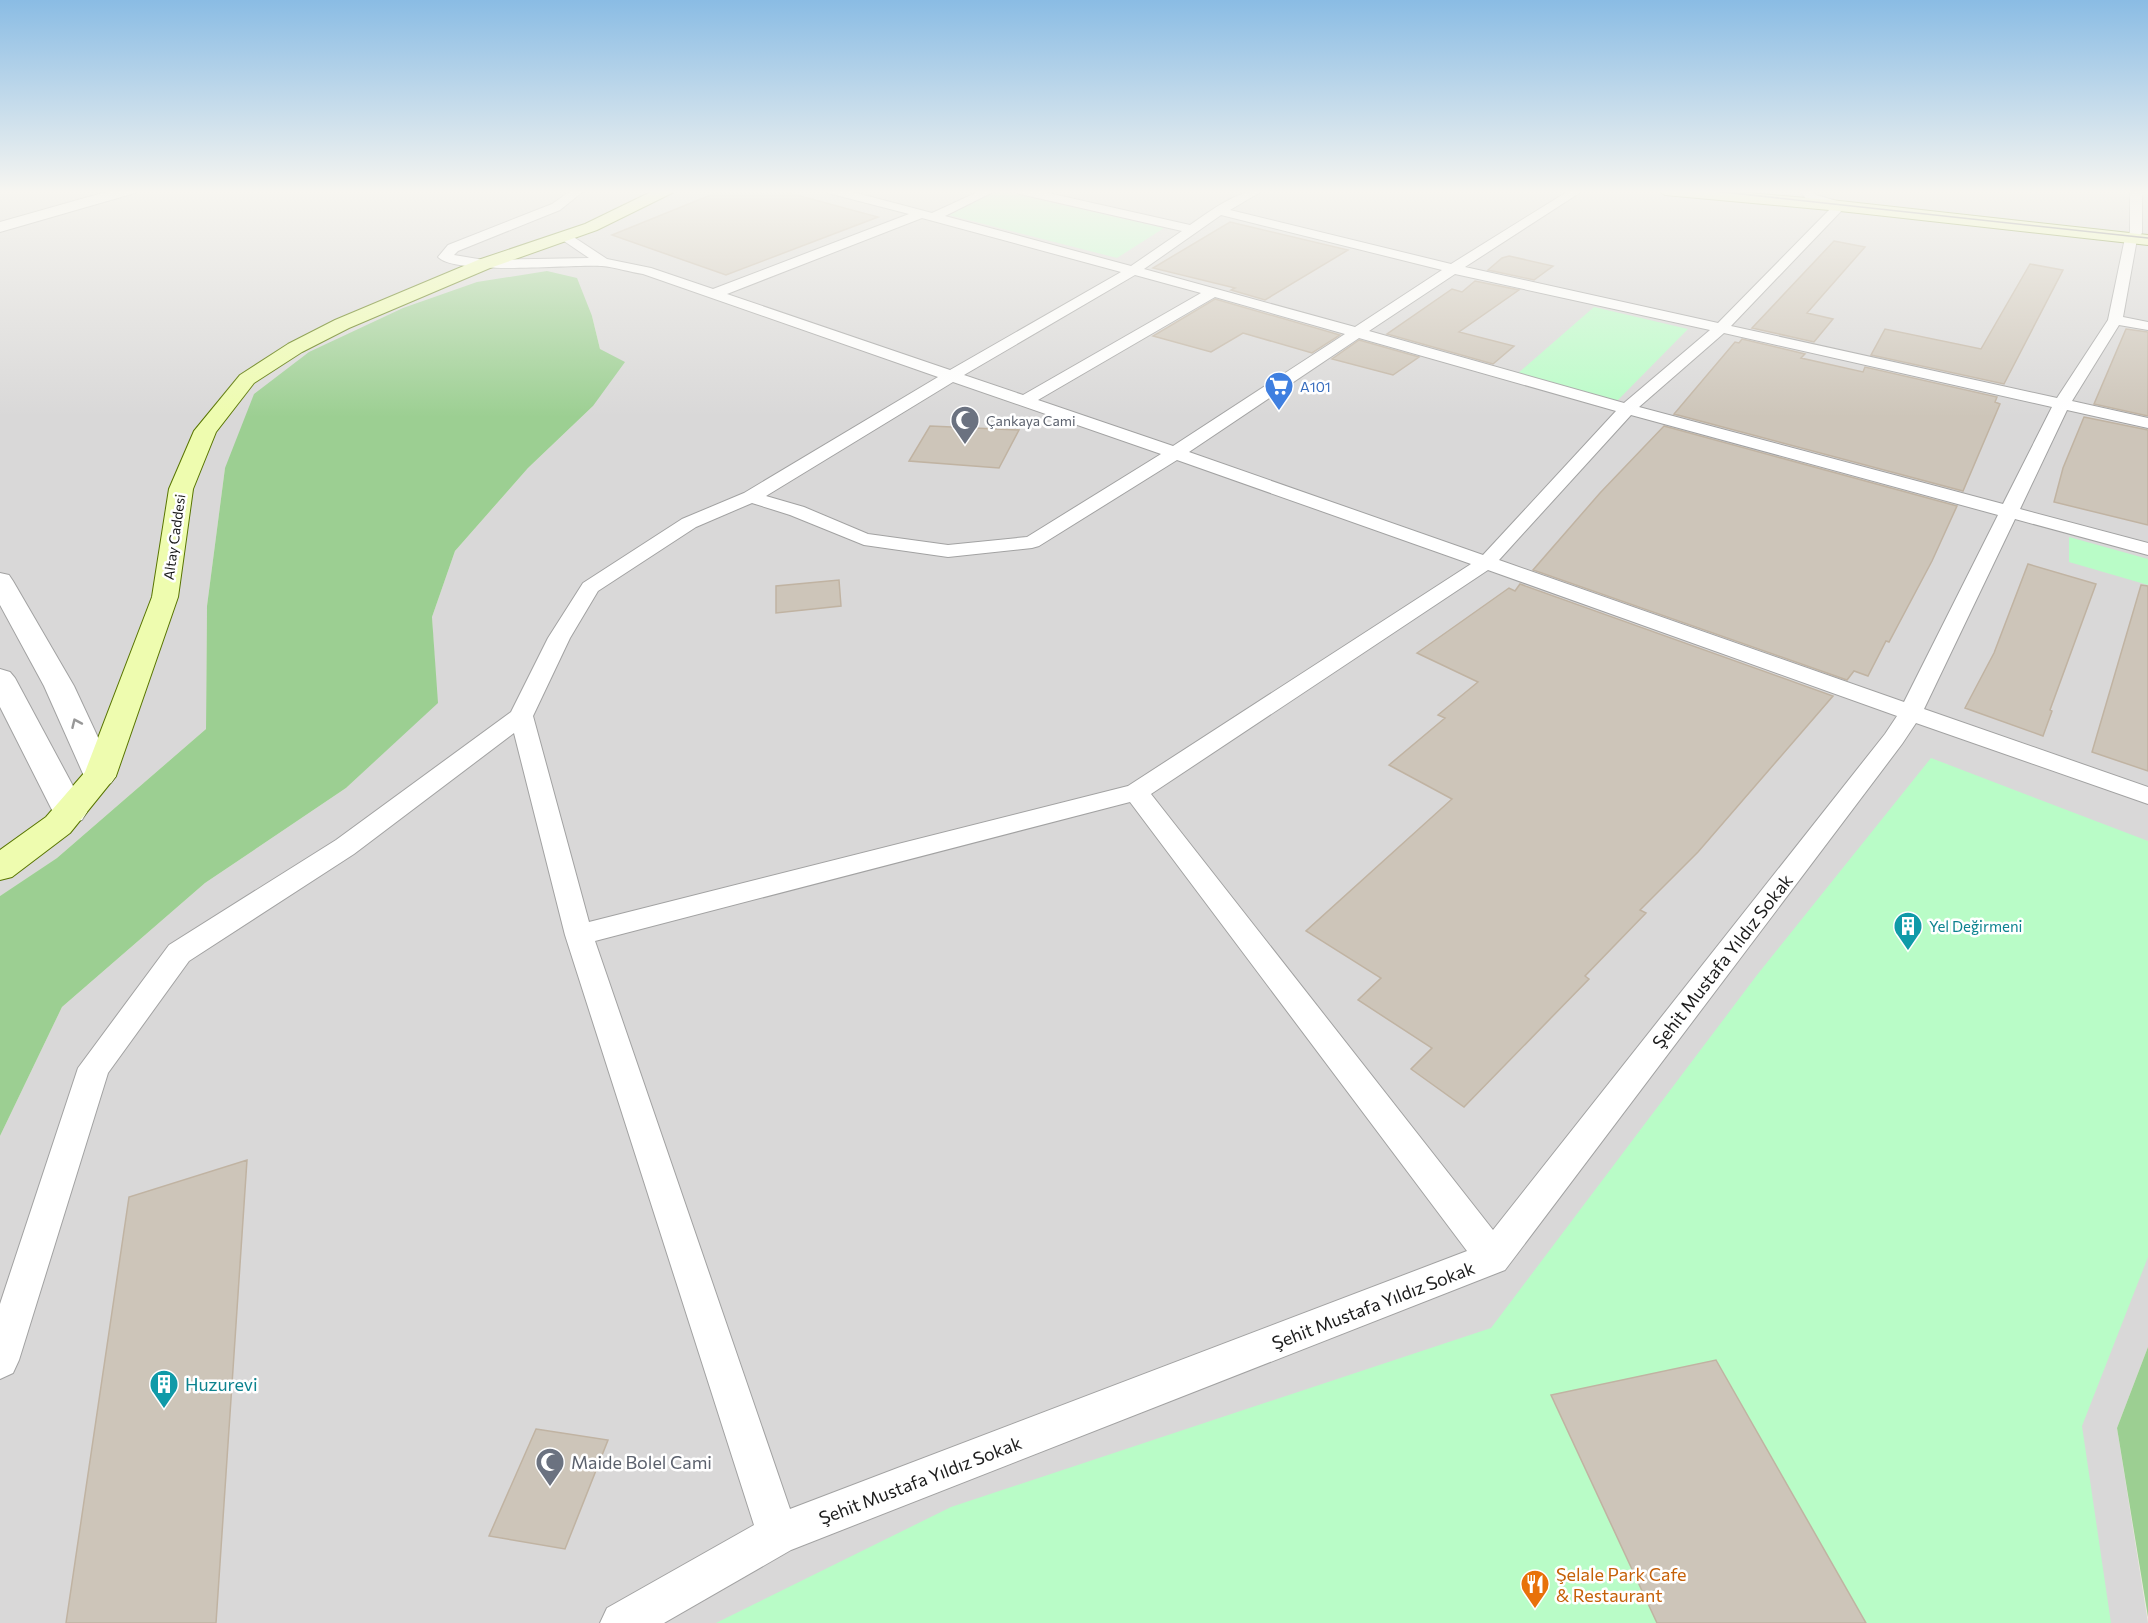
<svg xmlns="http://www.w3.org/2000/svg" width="2148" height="1623" font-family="Commissioner,sans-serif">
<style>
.residential{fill:#d9d8d8}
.forest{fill:#9ccf92}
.park{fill:#b9fcc7}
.building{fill:#cdc5b9;stroke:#c0b3a2;stroke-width:1.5}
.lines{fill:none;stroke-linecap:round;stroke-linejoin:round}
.minor-casing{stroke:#a2a2a2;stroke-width:2}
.tertiary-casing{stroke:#a2a2a2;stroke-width:2}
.secondary-casing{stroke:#587500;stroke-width:2}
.minor{fill:#fff;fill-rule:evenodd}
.tertiary{fill:#fff;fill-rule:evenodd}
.secondary{fill:#eefcaf;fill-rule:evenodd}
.tram{stroke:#696969;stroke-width:1.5}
.oneway{stroke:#989898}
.labels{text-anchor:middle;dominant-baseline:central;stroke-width:5;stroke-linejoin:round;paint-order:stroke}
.far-shop-label{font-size:14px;fill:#366cbe;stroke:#fff;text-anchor:start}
.far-worship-label{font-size:14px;fill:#5b616d;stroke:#fff;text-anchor:start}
.far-street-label{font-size:14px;fill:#1b1b1b;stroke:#fff}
.culture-label{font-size:15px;fill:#0d838f;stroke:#fff;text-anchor:start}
.near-street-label{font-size:18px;fill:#1b1b1b;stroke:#fff}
.near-culture-label{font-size:18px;fill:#0d838f;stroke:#fff;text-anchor:start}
.near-worship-label{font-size:18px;fill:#5b616d;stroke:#fff;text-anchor:start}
.near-food-label{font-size:18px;fill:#c56008;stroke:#fff;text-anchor:start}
</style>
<rect width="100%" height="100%" fill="#eeebe0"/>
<path class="residential" d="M0,190H2148V1347L2117,1428L2148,1623H0V1136L62,1007L205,883L346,788L437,703L432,617L455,551L528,468L593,406L600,349L592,316L225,468L207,606L206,729L57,858L0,896Z"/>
<path class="forest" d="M547,271L577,278L592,316L600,349L625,362L593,406L528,468L455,551L432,617L438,703L346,788L205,883L62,1007L0,1136V896L57,858L206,729L207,606L225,468L254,394L309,352L403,308L477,282Z
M2148,1347V1617L2117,1428Z"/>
<path class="park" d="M997,190L1164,228L1117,258L941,213Z
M1594,307L1688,329L1616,402L1517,374Z
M2069,537L2148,559V585L2069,562Z
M1931,758L2148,841V1257L2082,1426L2111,1623H716L951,1507L1491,1328L1757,975Z"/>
<path class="building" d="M723,190H778L878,217L726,275L612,235Z
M1230,222L1348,250L1265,300L1231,290L1235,288L1153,268Z
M1834,241L1865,247L1807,313L1833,319L1814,342L1752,328Z
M1509,256L1553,266L1534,280L1488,270L1502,258Z
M2030,264L2063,270L2004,384L1871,355L1885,329L1981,349Z
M1475,281L1519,290L1459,332L1514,346L1493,364L1387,334L1452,289L1462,292Z
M1215,299L1340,335L1312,353L1243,333L1211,352L1153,336Z
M2126,329L2148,332V416L2094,404Z
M1742,339L1805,354L1801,358L1863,372L1865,367L1997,397L1995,402L2000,404L1963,491L1674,414L1735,342L1739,343Z
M1359,340L1419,357L1393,375L1332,359Z
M2084,417L2148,430V525L2054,502L2063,468Z
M930,426L1019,430L999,468L909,461Z
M1664,426L1957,506L1932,561L1889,642L1886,641L1868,676L1854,671L1847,680L1533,570L1600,493Z
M2028,564L2096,584L2050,710L2052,711L2043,736L1965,708L1994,653Z
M839,580L841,606L776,613V586Z
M1520,584L1833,696L1698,852L1640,910L1646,913L1585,976L1589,979L1464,1107L1411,1069L1432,1048L1358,1000L1381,978L1306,931L1452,799L1389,765L1445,718L1438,715L1478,682L1417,653L1509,588L1515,591Z
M2141,585L2148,586V771L2092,752Z
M247,1160L216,1623H66L129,1197Z
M1716,1360L1866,1623H1657L1551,1395Z
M536,1429L608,1440L565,1549L489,1536Z"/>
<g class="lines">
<g class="minor-casing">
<path id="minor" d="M572,190H585L560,210L458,251L454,255L484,260L589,258L561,239L560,236L561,233L566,232L607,259L651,268L713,289L909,214L828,193L826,190H845L932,213L982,190H997L945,216L1131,266L1182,231L1020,194L1014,190H1035L1190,225C1212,210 1237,190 1264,190L1230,210L1451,264L1570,190H1584L1465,267L1718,323L1832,207L1808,201L1799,190H1811L1816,195L1844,203L1846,206L1731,326L2057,398L2108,320L2125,238L2130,232V190H2142V233L2137,239L2123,317L2148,322V330L2119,325L2072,401L2148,418V428L2067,410L2020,509L2148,543V555L2015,519L1924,709L2148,787V804L1916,723L1902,744L1505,1270L791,1550L664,1623H600L607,1608L754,1525L565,935L514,733L354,854L189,961L108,1073L19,1360L13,1373L0,1379V1304L78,1068L169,945L336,840L511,712L548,638L583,583L682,519L744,493L938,377L643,274C629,272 615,267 602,266C571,264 457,276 438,257L448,245L552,204ZM1221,215L1442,270L1355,327L1144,269ZM922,218L1121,272L950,370L727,294ZM1455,274L1710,330L1624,403L1369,331ZM1135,275L1201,293L1023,395L964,375ZM1215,297L1345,334L1173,446L1038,400ZM1724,333L2052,407L2003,504L1639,407ZM1359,338L1616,411L1483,555L1189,452ZM953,382L1161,454L1027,537L948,545L868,534L804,507L766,496ZM1631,415L1998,515L1904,702L1499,560ZM1177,460L1471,564L1128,786L589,922L533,716L570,638L598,591L696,527L752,503L790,515L864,545L948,557L1032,548L1039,546ZM1488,570L1897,716L1885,734L1493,1230L1151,794ZM1130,802L1467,1251L790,1509L595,941Z"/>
</g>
<g class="tertiary-casing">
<path id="tertiary" d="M113,190H138L135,193L0,232V222Z
M0,573L9,575L13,581L74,686L116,776L111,783L100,787L89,783L84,776L44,686L0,605Z
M0,669L10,672L15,678L87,812L82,820L70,823L58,820L53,812L0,707Z"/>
</g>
<g class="secondary-casing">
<path id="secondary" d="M655,190H675L672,193L597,230L490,268L349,328L302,352L254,383L216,432L193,489L178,597L116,776L70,833L12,877L0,880V850L46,817L85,772L152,597L169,489L194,431L240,375L288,344L335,320L478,260L585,224Z
M1657,190H1715L1840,201L2148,235V245L1840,211L1665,195Z"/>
</g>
<use href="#minor" class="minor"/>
<use href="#tertiary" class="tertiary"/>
<use href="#secondary" class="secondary"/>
<path class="tram" d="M1705,190L2148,238"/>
</g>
<defs><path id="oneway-chevron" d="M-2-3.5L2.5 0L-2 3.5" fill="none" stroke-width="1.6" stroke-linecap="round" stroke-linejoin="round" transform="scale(1.5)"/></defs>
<use class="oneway" href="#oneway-chevron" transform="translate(76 723) rotate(-114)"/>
<linearGradient id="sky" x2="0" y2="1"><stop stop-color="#8abce4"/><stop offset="0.46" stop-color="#f7f6f1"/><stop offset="1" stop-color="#f7f6f1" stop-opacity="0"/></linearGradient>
<rect width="2148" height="417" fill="url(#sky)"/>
<defs>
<g id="supermarket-pin" transform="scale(1.5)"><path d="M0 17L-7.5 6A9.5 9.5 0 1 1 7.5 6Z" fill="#3f7fe0" stroke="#fff"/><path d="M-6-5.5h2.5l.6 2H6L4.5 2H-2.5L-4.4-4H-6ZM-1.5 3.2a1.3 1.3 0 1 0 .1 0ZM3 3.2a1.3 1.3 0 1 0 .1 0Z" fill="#fff"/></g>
<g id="mosque-pin" transform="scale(1.5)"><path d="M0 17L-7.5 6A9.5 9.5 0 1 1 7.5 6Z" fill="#6b7280" stroke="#fff"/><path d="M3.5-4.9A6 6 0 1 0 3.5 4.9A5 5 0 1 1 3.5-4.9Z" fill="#fff"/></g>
<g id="building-pin" transform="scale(1.5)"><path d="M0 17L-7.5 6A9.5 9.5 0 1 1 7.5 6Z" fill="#0f9aa8" stroke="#fff"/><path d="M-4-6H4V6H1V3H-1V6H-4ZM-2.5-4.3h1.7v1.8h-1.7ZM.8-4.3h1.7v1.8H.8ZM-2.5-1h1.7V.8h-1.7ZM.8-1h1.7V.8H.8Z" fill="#fff"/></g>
<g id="restaurant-pin" transform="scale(1.5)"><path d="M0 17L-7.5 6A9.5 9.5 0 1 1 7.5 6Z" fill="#e8710a" stroke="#fff"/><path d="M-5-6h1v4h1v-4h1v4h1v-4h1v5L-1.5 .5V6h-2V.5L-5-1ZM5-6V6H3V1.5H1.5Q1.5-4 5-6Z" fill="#fff"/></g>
</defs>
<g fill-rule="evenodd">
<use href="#supermarket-pin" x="1279" y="386"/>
<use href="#mosque-pin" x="965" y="420"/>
<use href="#building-pin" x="1908" y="926"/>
<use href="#building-pin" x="164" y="1384"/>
<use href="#mosque-pin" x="550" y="1462"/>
<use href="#restaurant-pin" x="1535" y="1584"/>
</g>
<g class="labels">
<g class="far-shop-label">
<text x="1300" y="386">A101</text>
</g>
<g class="far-worship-label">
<text x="986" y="420">Çankaya Cami</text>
</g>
<g class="far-street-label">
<text transform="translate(174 537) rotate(-82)">Altay Caddesi</text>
</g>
<g class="culture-label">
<text x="1929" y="926">Yel Değirmeni</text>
</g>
<g class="near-street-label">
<text transform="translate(1722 961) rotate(-52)">Şehit Mustafa Yıldız Sokak</text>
<text transform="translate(1373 1305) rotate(-21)">Şehit Mustafa Yıldız Sokak</text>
<text transform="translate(920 1480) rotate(-21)">Şehit Mustafa Yıldız Sokak</text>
</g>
<g class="near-culture-label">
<text x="185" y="1384">Huzurevi</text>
</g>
<g class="near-worship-label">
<text x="571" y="1462">Maide Bolel Cami</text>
</g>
<g class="near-food-label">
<text x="1556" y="1574">Şelale Park Cafe<tspan x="1556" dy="21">&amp; Restaurant</tspan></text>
</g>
</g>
</svg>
